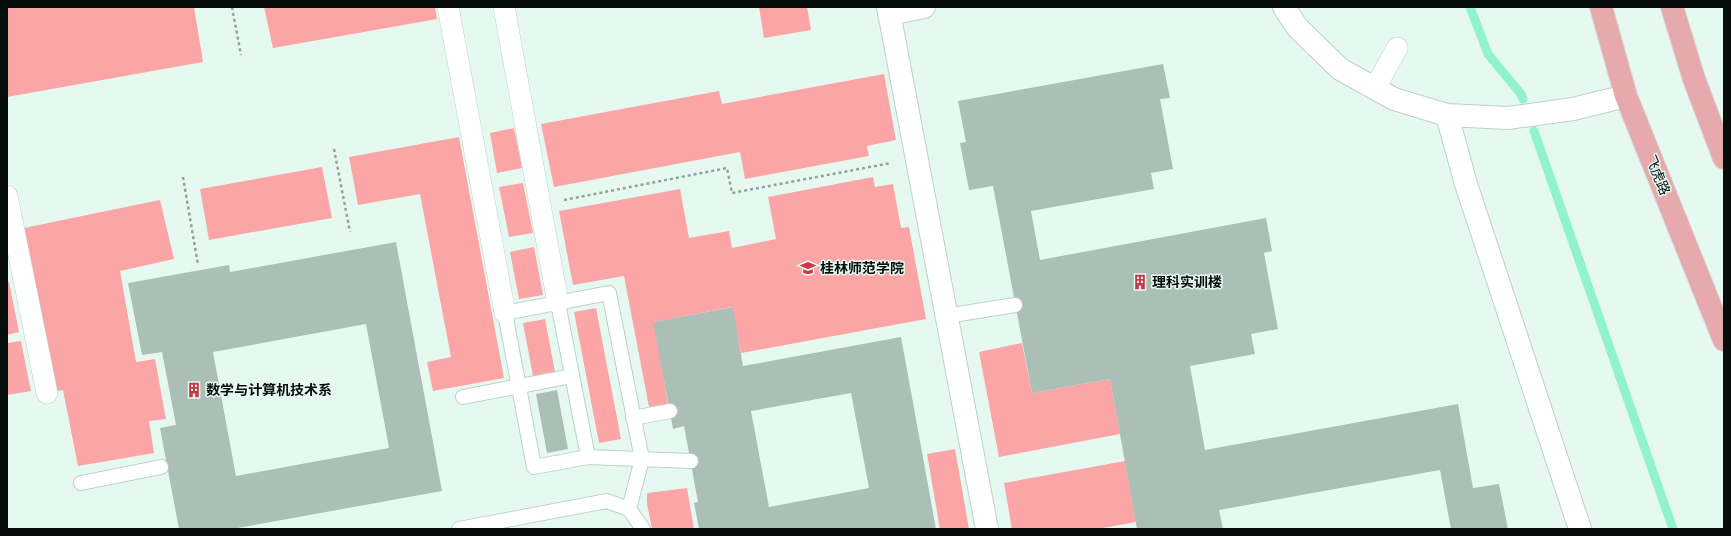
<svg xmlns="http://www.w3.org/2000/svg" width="1731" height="536" font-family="'IBM Plex Serif','Noto Sans SC',serif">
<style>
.green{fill:#fca5a6}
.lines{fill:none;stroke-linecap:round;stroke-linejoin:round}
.stream{stroke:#90f2cf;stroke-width:9}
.building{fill:#acbfb7;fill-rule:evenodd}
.service-casing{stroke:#bed1c9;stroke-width:16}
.pedestrian-casing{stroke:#bed1c9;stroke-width:22}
.minor-casing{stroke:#bed1c9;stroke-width:24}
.primary-casing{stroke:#d7d8d8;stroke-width:24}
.path{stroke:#92a19b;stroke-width:2.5;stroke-dasharray:3 3;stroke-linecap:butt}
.service{stroke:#fff;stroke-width:14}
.pedestrian{stroke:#fff;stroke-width:21}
.minor{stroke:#fff;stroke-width:22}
.primary{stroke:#e7aaac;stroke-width:22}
.labels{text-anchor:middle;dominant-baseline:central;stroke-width:3;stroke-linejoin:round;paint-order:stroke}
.street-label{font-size:14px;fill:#070d0b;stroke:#e5f9f1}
.poi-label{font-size:14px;font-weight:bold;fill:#070d0b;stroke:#e5f9f1;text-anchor:start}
</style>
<rect width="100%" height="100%" fill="#e5f9f1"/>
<path class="green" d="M7,7H194L203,62L7,97Z
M264,7H435L437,19L273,48Z
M759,7H807L811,30L764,38Z
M884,74L896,140L867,146L869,156L745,179L740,152L554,187L541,124L719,91L722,104Z
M514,128L522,168L497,173L490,133Z
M459,137L504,378L433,391L427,362L451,357L420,194L358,205L349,157Z
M322,167L332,218L209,240L200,189Z
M873,177L875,187L893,184L901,228L909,227L926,319L741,353L732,307L654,322L668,404L649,407L624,276L573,285L559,211L680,189L689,238L729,231L732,248L776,239L768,197Z
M523,183L533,233L509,237L499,187Z
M160,200L174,259L120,271L136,362L155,359L166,419L149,421L154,453L78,466L63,390L47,393L14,230Z
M534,247L543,295L519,299L510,252Z
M9,282L19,332L7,335V283Z
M596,308L621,439L599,443L574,312Z
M545,319L555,372L533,376L523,323Z
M21,341L31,391L7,395V343Z
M1022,343L1032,393L1110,379L1120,434L999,457L979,352Z
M955,449L969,529H940L927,454Z
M1125,461L1136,522L1097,529H1012L1004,483Z
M687,488L694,529H652L647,504V493Z"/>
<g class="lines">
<path class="stream" d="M1470,7L1488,54L1521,94L1523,99
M1534,131L1673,529"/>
</g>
<path class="building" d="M1163,64L1170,98L1160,99L1173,169L1151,173L1154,189L1031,211L1040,260L1266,218L1272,251L1264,253L1278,329L1251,334L1255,354L1190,366L1205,450L1458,404L1473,488L1499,484L1508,529H1451L1440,470L1219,510L1223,529H1137L1110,379L1032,393L993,186L969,190L960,143L966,142L958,101Z
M396,242L442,491L232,529H179L160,428L176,425L162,352L142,355L128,283L229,265L230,272ZM366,324L389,448L236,476L213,352Z
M733,307L743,366L901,337L936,529H699L694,503L698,502L684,426L673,429L653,322ZM851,393L869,488L769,507L751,411Z
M557,390L568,449L547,453L536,394Z"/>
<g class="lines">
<g class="service-casing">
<path id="service" d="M558,303L588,457
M946,316L1015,305
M463,397L572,376
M633,418L670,411
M81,483L161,467
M629,509L642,459L609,293L505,313L534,467L588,457L691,461
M459,529L607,501L629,509L643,529"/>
</g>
<g class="pedestrian-casing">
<path id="pedestrian" d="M448,7L505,313
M504,7L558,303
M1375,88L1397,48
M7,196L47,393"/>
</g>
<g class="minor-casing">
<path id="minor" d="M888,7L987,529
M1284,7L1297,27L1340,69L1394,99L1447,115L1508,118L1573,109L1626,96
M889,14L924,7
M1447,115L1466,184L1580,529"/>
</g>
<g class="primary-casing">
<path id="primary" d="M1601,7L1626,96L1724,340
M1672,7L1694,79L1724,158"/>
</g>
<path class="path" d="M232,7L241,55
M334,149L350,232
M183,177L198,265
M564,200L727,168L732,193L891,163"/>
<use href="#service" class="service"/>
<use href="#pedestrian" class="pedestrian"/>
<use href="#minor" class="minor"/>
<use href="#primary" class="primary"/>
</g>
<defs>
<g id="university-bare" transform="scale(1.2)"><path d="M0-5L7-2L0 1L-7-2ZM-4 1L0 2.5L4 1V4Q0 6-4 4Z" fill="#c83849" stroke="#e5f9f1" stroke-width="2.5" paint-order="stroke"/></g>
<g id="building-bare" transform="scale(1.2)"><path d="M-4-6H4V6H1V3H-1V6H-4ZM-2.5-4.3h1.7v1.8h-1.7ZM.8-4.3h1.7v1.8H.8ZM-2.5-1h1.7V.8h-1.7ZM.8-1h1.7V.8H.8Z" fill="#c83849" stroke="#e5f9f1" stroke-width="2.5" paint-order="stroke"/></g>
</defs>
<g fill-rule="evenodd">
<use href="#university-bare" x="808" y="268"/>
<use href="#building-bare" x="1140" y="282"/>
<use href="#building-bare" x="194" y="390"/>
</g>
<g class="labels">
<g class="street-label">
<text transform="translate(1658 175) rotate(68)">飞虎路</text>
</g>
<g class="poi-label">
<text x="820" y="268">桂林师范学院</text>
<text x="1152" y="282">理科实训楼</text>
<text x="206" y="390">数学与计算机技术系</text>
</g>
</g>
<rect width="1731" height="536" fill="none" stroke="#070d0b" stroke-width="16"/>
</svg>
